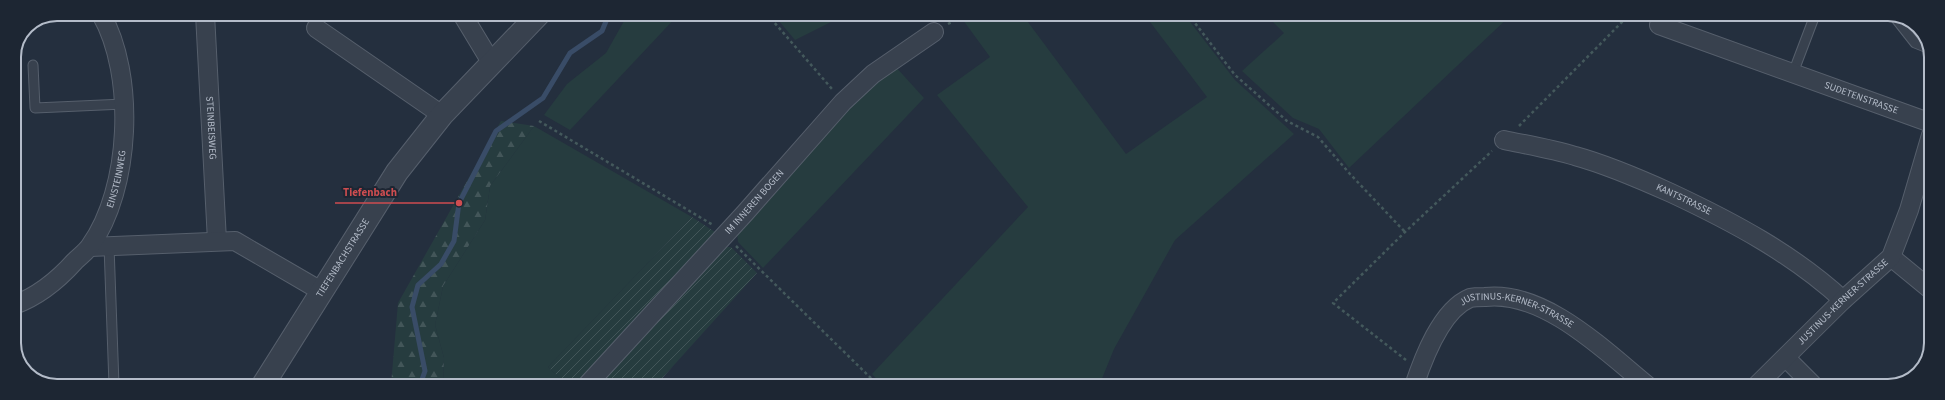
<svg xmlns="http://www.w3.org/2000/svg" width="1945" height="400" font-family="'Source Sans 3',sans-serif">
<style>
.grass{fill:#263c3f}
.forest{fill:url(#forest-firs)}
.garden{fill:url(#garden-furrows)}
.lines{fill:none;stroke-linecap:round;stroke-linejoin:round}
.stream{stroke:#394c67;stroke-width:5}
.service-casing{stroke:#565f6c;stroke-width:11}
.minor-casing{stroke:#565f6c;stroke-width:20}
.tertiary-casing{stroke:#565f6c;stroke-width:24}
.path{stroke:#44595c;stroke-width:2.5;stroke-dasharray:3 3;stroke-linecap:butt}
.service{stroke:#38414e;stroke-width:9}
.minor{stroke:#38414e;stroke-width:18}
.tertiary{stroke:#38414e;stroke-width:22}
.labels{text-anchor:middle;dominant-baseline:central;stroke-width:4;stroke-linejoin:round;paint-order:stroke}
.street-label{font-size:10px;fill:#b4bcc9;stroke:#1d2633}
.rim{fill:none;stroke:#b4bcc9;stroke-width:2}
.leader{fill:none;stroke:#ce4d50;stroke-width:1.5}
.callout-dot{fill:#ce4d50;stroke:#1d2633;stroke-width:1.5}
.callout-label{font-size:11px;text-anchor:middle;font-weight:bold;fill:#ce4d50;stroke:#1d2633;stroke-width:4;stroke-linejoin:round;paint-order:stroke}
</style>
<defs>
<pattern id="forest-firs" width="22" height="20" patternUnits="userSpaceOnUse"><rect width="22" height="20" fill="#263c3f"/><path d="M5 1l3.5 6h-7zM16 11l3.5 6h-7z" fill="#435659"/></pattern>
<pattern id="garden-furrows" width="10" height="10" patternUnits="userSpaceOnUse"><rect width="10" height="10" fill="#263c3f"/><path d="M-1 1l2-2M0 10L10 0M9 11l2-2" fill="none" stroke="#435659"/></pattern>
</defs>
<rect width="100%" height="100%" fill="#242f3e"/>
<path class="grass" d="M628,14H679L570,130L544,115L567,84L606,53Z
M773,14H847L795,40Z
M973,14H1022L1126,154L1207,97L1144,14H1184L1235,80L1294,134L1175,240L1114,349L1099,386H883L872,374L1028,207L937,95L990,57L963,20Z
M1266,15H1511L1349,168L1319,129L1293,118L1242,71L1284,33Z
M894,65L924,98L763,268L738,242L737,233L860,91Z
M534,126L692,217L548,367L567,385H443L444,358L435,325L443,286L485,220L490,186Z"/>
<path class="forest" d="M501,121L534,126L490,186L485,220L443,286L435,325L444,358L443,385H391L398,303Z"/>
<path class="garden" d="M692,217L718,234L576,385H567L548,367Z
M724,247H731L757,273L656,385H611L601,376Z"/>
<g class="lines">
<path class="stream" d="M420,385L425,371L412,307L418,285L441,264L454,241L459,203L496,131L543,98L570,53L602,31L609,14"/>
<g class="service-casing">
<path id="service" d="M1893,15L1915,43L1930,49
M33,65L35,108L124,104
M1793,73L1815,15
M109,246L114,385"/>
</g>
<g class="minor-casing">
<g id="minor">
<path id="s1" d="M205,14L217,241"/>
<path d="M462,14L491,62"/>
<path id="s2" d="M1659,25L1931,123"/>
<path d="M316,28L442,115"/>
<path id="s3" d="M1504,140C1528,145 1552,149 1575,156C1608,165 1640,179 1671,193C1733,222 1793,254 1843,300"/>
<path d="M90,247L235,241L321,291"/>
<path d="M1891,257L1930,289"/>
<path id="s4" d="M14,305C39,296 58,280 75,261C80,256 86,252 90,246C131,189 136,75 101,14"/>
<path d="M1786,358L1814,386"/>
<path id="s5" d="M587,385L745,213L843,102L873,74L934,32"/>
<path id="s6" d="M1414,386C1423,359 1441,310 1470,298C1474,297 1480,297 1485,297C1544,290 1605,351 1648,386"/>
<path id="s7" d="M1756,386L1843,300L1891,257L1909,210L1931,135"/>
</g>
</g>
<g class="tertiary-casing">
<g id="tertiary">
<path id="s8" d="M263,385L397,172L442,115L539,14"/>
</g>
</g>
<path class="path" d="M767,14L832,89
M1188,14L1235,75L1287,121L1318,137L1350,174L1405,232
M948,24L966,14
M539,121L713,225
M1519,126L1629,15
M736,246L879,386
M1406,360L1333,303L1405,232L1492,151"/>
<use href="#service" class="service"/>
<use href="#minor" class="minor"/>
<use href="#tertiary" class="tertiary"/>
</g>
<g class="labels">
<g class="street-label">
<text stroke="none"><textPath href="#s2" startOffset="215">SUDETENSTRASSE</textPath></text>
<text stroke="none"><textPath href="#s1" startOffset="114">STEINBEISWEG</textPath></text>
<text stroke="none"><textPath href="#s4" startOffset="170">EINSTEINWEG</textPath></text>
<text stroke="none"><textPath href="#s3" startOffset="190">KANTSTRASSE</textPath></text>
<text stroke="none"><textPath href="#s5" startOffset="248">IM INNEREN BOGEN</textPath></text>
<text stroke="none"><textPath href="#s8" startOffset="150">TIEFENBACHSTRASSE</textPath></text>
<text stroke="none"><textPath href="#s7" startOffset="121">JUSTINUS-KERNER-STRASSE</textPath></text>
<text stroke="none"><textPath href="#s6" startOffset="156">JUSTINUS-KERNER-STRASSE</textPath></text>
</g>
</g>
<path d="M0 0H1945V400H0ZM57 21H1888A36 36 0 0 1 1924 57V343A36 36 0 0 1 1888 379H57A36 36 0 0 1 21 343V57A36 36 0 0 1 57 21Z" fill="#1d2633" fill-rule="evenodd"/>
<path class="rim" d="M57 21H1888A36 36 0 0 1 1924 57V343A36 36 0 0 1 1888 379H57A36 36 0 0 1 21 343V57A36 36 0 0 1 57 21Z"/>
<path class="leader" d="M459 203L405 203H335"/>
<circle class="callout-dot" cx="459" cy="203" r="4"/>
<g class="callout-label">
<text x="370" y="196">Tiefenbach</text>
</g>
</svg>
